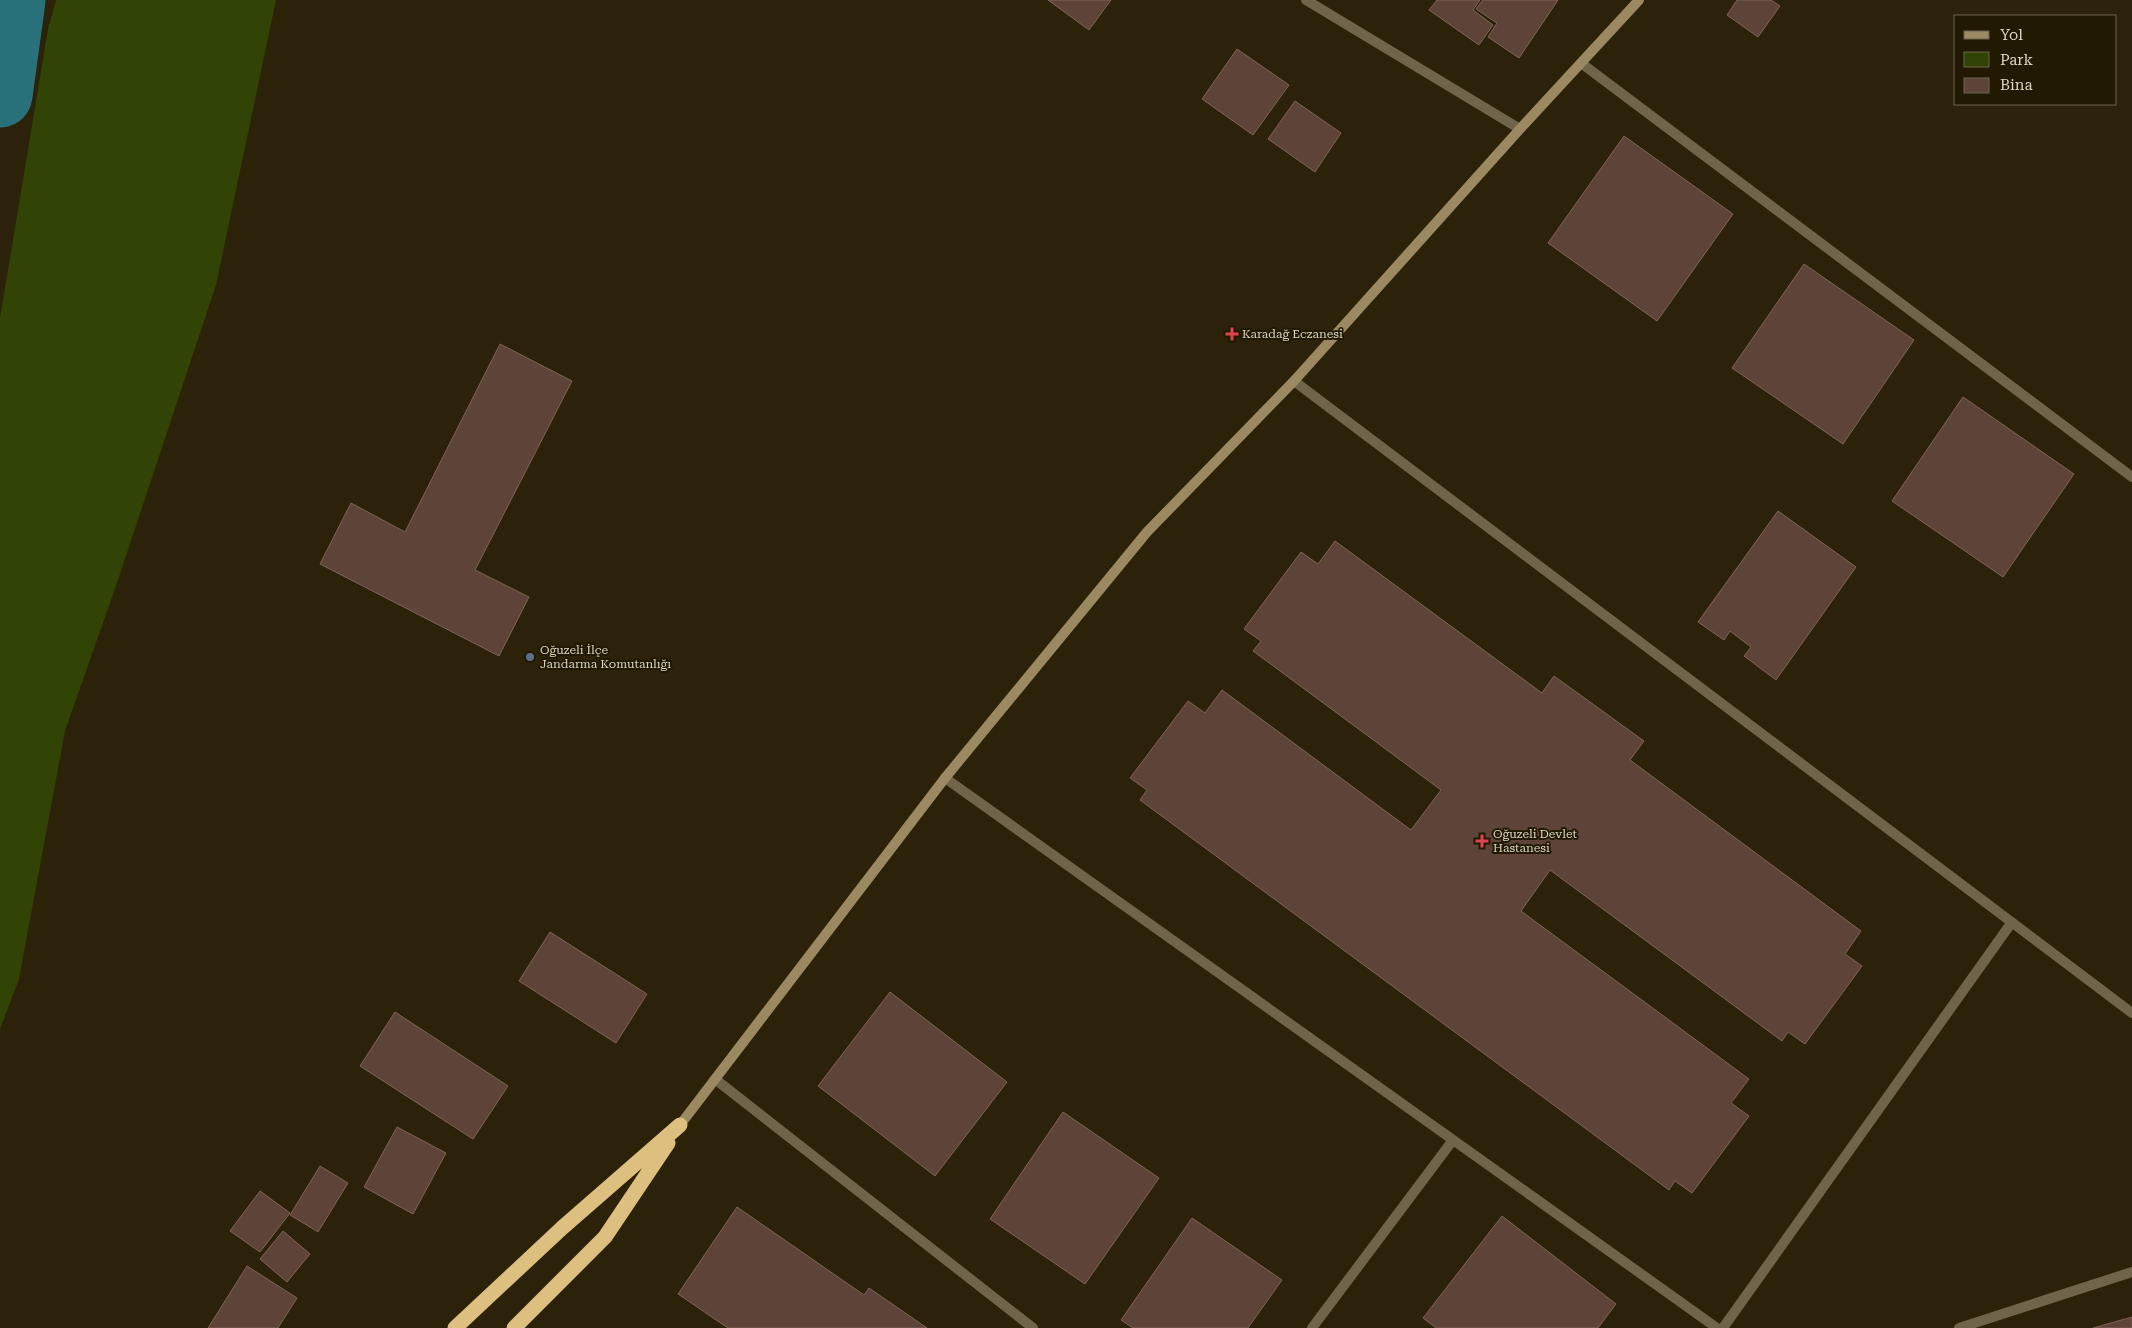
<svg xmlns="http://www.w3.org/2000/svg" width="2132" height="1328" font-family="'Roboto Serif',serif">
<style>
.green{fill:#314305}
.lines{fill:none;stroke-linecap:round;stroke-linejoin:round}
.river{stroke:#29717a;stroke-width:65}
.building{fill:#5e4438;stroke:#806357}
.street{stroke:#70644b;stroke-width:10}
.secondary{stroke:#9c8961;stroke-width:10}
.highway{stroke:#ddbf7f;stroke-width:15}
.health-dot{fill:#e0444e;stroke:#221902;stroke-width:2}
.service-dot{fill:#5c6f8a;stroke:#221902;stroke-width:2}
.labels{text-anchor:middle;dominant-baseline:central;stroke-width:4;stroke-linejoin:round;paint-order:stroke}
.poi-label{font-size:12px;fill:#dad4c5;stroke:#221902;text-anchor:start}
</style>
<rect width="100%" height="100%" fill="#2c2209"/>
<path class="green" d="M56,0H276L216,285L117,583L65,731L19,979L0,1029V318L48,29Z"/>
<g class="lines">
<path class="river" d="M0,95L13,0"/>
</g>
<path class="building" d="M1048,0H1111L1089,30Z
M1437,0H1480L1473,10L1493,25L1479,45L1429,10Z
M1483,0H1558L1519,58L1488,37L1497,23L1476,9Z
M1737,0H1771L1780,6L1758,37L1727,15Z
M1237,49L1289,85L1253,135L1202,99Z
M1295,101L1341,133L1315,172L1268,139Z
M1624,136L1733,214L1657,321L1548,243Z
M1804,264L1914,340L1843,444L1732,368Z
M500,344L572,381L475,570L529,597L499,656L320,564L351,503L405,532Z
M1963,397L2074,474L2003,577L1892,501Z
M1778,511L1856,567L1776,680L1744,656L1751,647L1730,631L1724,640L1698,622Z
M1335,541L1542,693L1554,676L1644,741L1630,760L1861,931L1845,954L1862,966L1805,1044L1788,1032L1782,1041L1550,870L1521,911L1749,1079L1731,1103L1749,1116L1692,1193L1675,1181L1669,1190L1140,800L1147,790L1130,778L1188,701L1205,713L1222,690L1411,830L1441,790L1253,651L1261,641L1244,629L1301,552L1318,564Z
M550,932L647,994L616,1043L519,981Z
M890,992L1007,1082L935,1176L818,1086Z
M395,1012L508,1086L473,1139L360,1066Z
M1063,1112L1159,1178L1085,1284L990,1219Z
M397,1127L446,1153L413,1214L364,1187Z
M320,1166L348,1183L318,1232L290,1215Z
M260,1191L290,1213L260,1252L230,1231Z
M737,1207L864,1295L869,1288L927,1328H728L678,1294Z
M1502,1216L1616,1304L1598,1328H1436L1423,1318Z
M1192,1218L1282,1280L1248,1328H1133L1121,1320Z
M283,1231L310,1254L287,1282L260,1259Z
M247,1266L297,1298L278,1328H208Z
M2132,1317V1328H2093Z"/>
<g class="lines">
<path class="street" d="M1306,0L1520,129
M1581,63L2132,477
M1294,381L2132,1013
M945,778L1717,1328
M715,1079L1033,1328
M1312,1328L1453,1140
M1723,1328L2012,922
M1959,1328L2132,1272"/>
<path class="secondary" d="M680,1125L945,778L1147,532L1294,381L1520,129L1639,0"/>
<path class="highway" d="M455,1328L562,1228L680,1125
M514,1328L605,1237L668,1143"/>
</g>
<g class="health-dot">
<path d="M1229.5 326.5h5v5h5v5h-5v5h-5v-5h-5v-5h5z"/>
<path d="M1479.5 833.5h5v5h5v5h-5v5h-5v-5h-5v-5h5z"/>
</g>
<circle class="service-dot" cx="530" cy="657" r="5"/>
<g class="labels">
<g class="poi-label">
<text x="1242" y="334">Karadağ Eczanesi</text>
<text x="540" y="650">Oğuzeli İlçe<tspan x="540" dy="14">Jandarma Komutanlığı</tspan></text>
<text x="1493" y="834">Oğuzeli Devlet<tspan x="1493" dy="14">Hastanesi</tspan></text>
</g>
</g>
<rect x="1954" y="15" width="162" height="90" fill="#221902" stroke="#6c6450"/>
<rect x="1964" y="31" width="25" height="8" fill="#9c8961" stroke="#6c6450"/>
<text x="2000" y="40" font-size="15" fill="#dad4c5">Yol</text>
<rect x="1964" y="52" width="25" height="15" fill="#314305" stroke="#6c6450"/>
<text x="2000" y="65" font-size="15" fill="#dad4c5">Park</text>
<rect x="1964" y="78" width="25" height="15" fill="#5e4438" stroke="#6c6450"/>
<text x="2000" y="90" font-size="15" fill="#dad4c5">Bina</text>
</svg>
